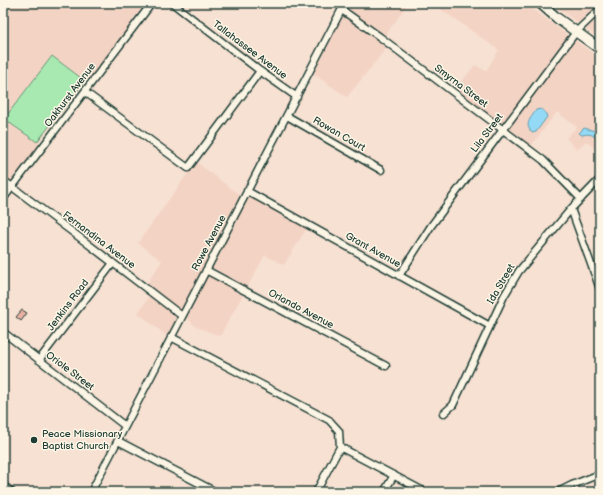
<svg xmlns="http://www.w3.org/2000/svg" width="603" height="495" font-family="'Balsamiq Sans',sans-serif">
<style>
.built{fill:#f3d3c4}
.green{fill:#a8e9b2;stroke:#649373}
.water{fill:#94daf6;stroke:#659ba8}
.building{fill:#ebb1a4;stroke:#1f3d34}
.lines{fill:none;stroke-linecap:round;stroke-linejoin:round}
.street-casing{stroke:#1f3d34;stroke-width:9}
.secondary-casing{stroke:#1f3d34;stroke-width:12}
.street{stroke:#fcf5e5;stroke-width:6}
.secondary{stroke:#fcf5e5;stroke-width:9}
.poi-dot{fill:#1f3d34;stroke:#fcf5e5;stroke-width:1.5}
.labels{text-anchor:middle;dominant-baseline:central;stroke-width:3;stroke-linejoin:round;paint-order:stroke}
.street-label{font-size:10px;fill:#1f3d34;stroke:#fcf5e5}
.poi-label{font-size:10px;fill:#1f3d34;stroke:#fcf5e5;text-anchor:start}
</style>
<rect width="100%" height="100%" fill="#f7e1d2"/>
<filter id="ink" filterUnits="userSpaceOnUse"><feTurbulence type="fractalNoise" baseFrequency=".025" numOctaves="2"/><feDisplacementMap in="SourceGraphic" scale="8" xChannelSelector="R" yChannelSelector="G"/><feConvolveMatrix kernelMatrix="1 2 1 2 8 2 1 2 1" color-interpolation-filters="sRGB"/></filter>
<g filter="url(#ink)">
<path class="built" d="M4,3H155L92,86L52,56L5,119L46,148L13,191L3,183Z
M343,3H408L381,42L387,47L347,97L308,70Z
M432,3H524L600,59V154L588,142H585L577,150L566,138L577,127L557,112L530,147L454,91L475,65L486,71L499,50Z
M551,3H600V39Z
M196,162L241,196L244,191L307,228L284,265L265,255L220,336L195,326L181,311L168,337L138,313L153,291L146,285L162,261L138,243Z"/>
<path class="green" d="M52,56L85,81L37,142L4,119Z"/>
<path class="water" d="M541,109L545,112L547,117L536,132L532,133C524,123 530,120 536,110Z
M584,128L595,131L600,130V142C593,135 592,133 582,135L579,133Z"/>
<path class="building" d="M22,310L27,313L21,321L16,317Z"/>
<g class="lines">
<g class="street-casing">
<path id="street" d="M172,3L260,71L297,97
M342,10L380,37L543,160L581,199
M85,92L188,168L260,71
M287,116L381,170
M3,180L79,237L182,316
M247,191L490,326
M3,199L152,3
M571,209L600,289
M206,270L386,366
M399,276L431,226L576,32L600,9
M3,332L125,426
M171,337L329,420L339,431L340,447L316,492
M39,360L113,263
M443,414L453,405L504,296L519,271L571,209L600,179
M118,441L216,492
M340,447L425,492
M3,485L12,492
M91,492L345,3
M384,492L394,475
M558,492L572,485L600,474"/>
</g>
<g class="secondary-casing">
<path id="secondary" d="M540,3L557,18L600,49"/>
</g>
<use href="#street" class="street"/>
<use href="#secondary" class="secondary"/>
</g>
</g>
<circle class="poi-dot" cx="34" cy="440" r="4"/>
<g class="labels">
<g class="street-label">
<text transform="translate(250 50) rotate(37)">Tallahassee Avenue</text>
<text transform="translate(461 86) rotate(37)">Smyrna Street</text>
<text transform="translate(70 95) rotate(-53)">Oakhurst Avenue</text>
<text transform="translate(487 133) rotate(-53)">Lila Street</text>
<text transform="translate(339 134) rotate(30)">Rowan Court</text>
<text transform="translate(99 240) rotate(37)">Fernandina Avenue</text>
<text transform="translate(209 243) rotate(-62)">Rowe Avenue</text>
<text transform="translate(373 250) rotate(29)">Grant Avenue</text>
<text transform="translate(501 284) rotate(-60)">Ida Street</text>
<text transform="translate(68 305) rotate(-53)">Jenkins Road</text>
<text transform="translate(301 309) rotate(28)">Orlando Avenue</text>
<text transform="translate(70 371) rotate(37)">Oriole Street</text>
</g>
<g class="poi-label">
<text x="42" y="434">Peace Missionary<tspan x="42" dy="12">Baptist Church</tspan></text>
</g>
</g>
<rect width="603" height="495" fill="none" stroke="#fcf5e5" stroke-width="16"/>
<rect x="8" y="8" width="587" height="479" fill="none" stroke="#1f3d34" stroke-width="1.5" filter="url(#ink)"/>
</svg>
